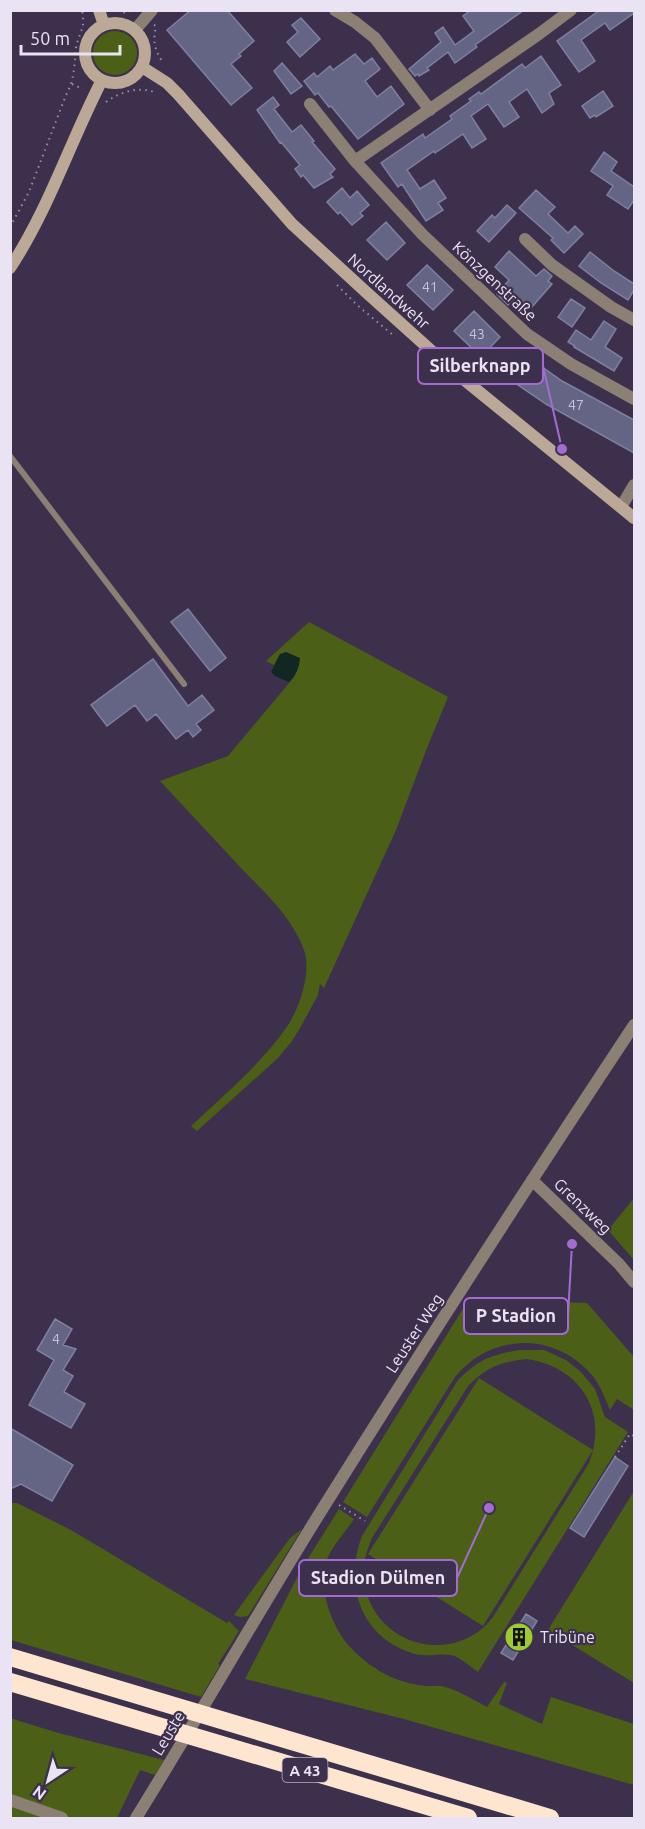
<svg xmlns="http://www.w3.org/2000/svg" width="645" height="1829" font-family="Ubuntu,sans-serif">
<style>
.green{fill:#4b5f17;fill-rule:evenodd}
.water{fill:#102724}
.building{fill:#646484;stroke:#7f80a1;stroke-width:1.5}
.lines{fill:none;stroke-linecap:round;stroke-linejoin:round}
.path{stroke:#9a90a6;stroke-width:2;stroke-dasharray:1.5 4.5;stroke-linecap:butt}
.lane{stroke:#8c8075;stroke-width:6}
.street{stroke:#8c8075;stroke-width:12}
.secondary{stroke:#bca896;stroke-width:12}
.highway{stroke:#fee5cf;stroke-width:18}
.labels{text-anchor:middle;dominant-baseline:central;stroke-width:4.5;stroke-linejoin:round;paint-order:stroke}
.number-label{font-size:14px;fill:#c8c3d8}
.shield{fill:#3d304c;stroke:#b6adc2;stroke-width:1.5}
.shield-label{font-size:15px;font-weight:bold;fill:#eae3f4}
.street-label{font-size:16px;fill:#eae3f4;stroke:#3d304c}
.poi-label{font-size:16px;fill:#eae3f4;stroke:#3d304c;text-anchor:start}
.leader{fill:none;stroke:#a26cd2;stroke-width:2}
.callout-dot{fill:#a26cd2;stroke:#3d304c;stroke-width:2}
.callout{fill:#3d304c;stroke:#a26cd2;stroke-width:2}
.callout-label{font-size:18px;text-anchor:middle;font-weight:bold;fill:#eae3f4}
</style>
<rect width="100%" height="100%" fill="#3d304c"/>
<path class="green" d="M93 53a22 22 0 1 1 44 0a22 22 0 1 1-44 0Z
M309,622L448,697L427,748L396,830L324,988L320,984L318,995L300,1028L292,1041L278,1058L197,1131L191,1126C222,1097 262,1063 286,1028C299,1010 312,972 304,950C292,917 265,893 241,868C214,839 187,810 160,781L228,756L295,676L280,654L274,665L266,661Z
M634,1198V1260L608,1230Z
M469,1299L587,1303L634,1357V1410L617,1399L610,1410C604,1397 600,1383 590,1373C552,1331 490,1334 455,1377L367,1517L343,1502Z
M520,1350H544L566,1360L581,1372L595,1389L605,1417L628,1432L478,1672C471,1667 460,1657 451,1655C439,1653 427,1657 415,1654C361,1639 343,1585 362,1536L458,1380C480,1359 490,1355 520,1350ZM526,1359C580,1366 609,1412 589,1463L493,1617C487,1624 481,1631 473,1635C423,1664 361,1627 364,1569C364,1558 368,1548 372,1538L468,1386C487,1367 501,1362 526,1359Z
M479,1378L593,1450L483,1626L368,1554Z
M634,1491V1683L548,1630Z
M11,1503H17L71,1530L227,1623L229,1621L239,1631L218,1664L220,1665L201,1697L11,1640Z
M339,1509L354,1519C346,1531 334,1544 328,1557C316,1585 331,1626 350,1647C362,1660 376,1670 391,1677C403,1682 415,1685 427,1686C433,1686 440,1685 445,1687C460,1691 474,1700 487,1707L504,1682L507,1683L499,1704L542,1724L551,1697L634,1724V1785L404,1719L245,1679L302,1568Z
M302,1529L248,1616L240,1617L234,1615L290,1538Z
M10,1718L55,1732L164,1760L155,1775L140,1770L117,1818H11Z"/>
<path class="water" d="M286,652L300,658C299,669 296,675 289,682L275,676L271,672L280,654Z"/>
<path class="building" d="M191,10H227L254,41L239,54L241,56L231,64L252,88L231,105L167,30Z
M471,10H524L475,45L477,47L455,63L448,52L427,68L429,70L419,76L418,74L415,76L409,69L441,42L435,33L443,27L455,45L474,31L463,16Z
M600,10H634V13L610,30L605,23L581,40L595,61L579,72L557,41Z
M301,18L320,39L300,57L287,42L298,32L292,25Z
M355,54L364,64L372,58L380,69L365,81L377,97L391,86L404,104L358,139L331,106L329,107L318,93L315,95L304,81L314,73L317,77L330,66L333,70Z
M541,56L561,85L549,93L554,104L542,113L527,89L509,102L519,117L504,127L488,104L471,116L486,139L472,148L463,134L435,153L434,151L407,170L420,189L434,180L446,198L438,203L443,210L426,221L402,184L398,187L381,163L423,134L425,138L452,119L450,116L471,101L469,99L479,92L481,94L522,64L525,68Z
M282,63L302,86L291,94L274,71Z
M603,91L613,106L596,117L595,115L590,118L582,106Z
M273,97L279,105L274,109L292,132L301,125L314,141L312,142L335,169L330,174L333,177L314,188L303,175L301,177L295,169L300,165L281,142L280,143L257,110Z
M604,152L617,162L611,171L634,187V200L628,209L607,195L613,186L591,171Z
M342,188L350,198L357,191L369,205L360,213L363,216L352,225L340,212L338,214L327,202Z
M536,190L555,207L548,214L568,233L575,226L583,234L564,253L551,240L553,238L519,208Z
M507,205L516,213L489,242L477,231L492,215L495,218Z
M386,222L405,243L387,260L367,240Z
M509,251L536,276L544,269L552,276L548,281L552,284L531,308L516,296L508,305L497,294L509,280L495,267Z
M590,252L614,271L634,284V290L628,300L601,283L579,266Z
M427,265L453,290L433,310L407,285Z
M571,299L585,308L572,327L558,317Z
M474,311L500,337L481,357L454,331Z
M604,321L616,329L605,347L622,358L614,371L574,347L575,346L568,342L576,330L591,340Z
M524,354L562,381L634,420V453L546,404L508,378Z
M188,609L226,658L210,671L171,622Z
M153,659L188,706L202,695L214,710L196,724L201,730L193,737L188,730L176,739L156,714L147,721L135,705L107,726L91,705Z
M55,1319L72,1329L63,1345L76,1349L63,1370L73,1376L64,1392L85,1404L71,1428L29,1405L54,1360L37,1350Z
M10,1428L73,1465L52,1501L21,1484L10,1489Z
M615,1457L628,1466L584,1537L570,1528Z
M526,1614L537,1621L513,1660L501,1653Z"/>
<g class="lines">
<path class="path" d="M118,10L125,13L133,10
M154,25L156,26C153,40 154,49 162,61L161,63
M72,84L83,89
M106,102C122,91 139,86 157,93
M10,227L29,192L66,95C75,79 74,65 76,48C79,32 86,28 82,10
M337,285L357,305L393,335
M615,1457L630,1434L634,1436
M339,1505L365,1521"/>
<path class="lane" d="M10,456L184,684"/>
<path class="street" d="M335,10L355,22L375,38L430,110
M135,30L152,10
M310,104L355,161L539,34L571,10
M355,161L423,235L527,334L571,364L634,399
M525,239L552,265L611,307L634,320
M621,507L634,485
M532,1180L619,1264L634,1282
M10,1800L62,1818
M136,1818C201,1713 262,1605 328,1500C428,1340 530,1182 634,1025"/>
<path class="secondary" d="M99,10L104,25
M85 53a30 30 0 1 1 60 0a30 30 0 1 1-60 0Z
M142,67L167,83L178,94L292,224L366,292L456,373L634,518
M10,268C49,209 70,142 102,80"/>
<path class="highway" d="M10,1657L550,1818
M10,1682L468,1818"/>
</g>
<defs>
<g id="building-disc" transform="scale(1.5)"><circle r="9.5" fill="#9fca2d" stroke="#3d304c"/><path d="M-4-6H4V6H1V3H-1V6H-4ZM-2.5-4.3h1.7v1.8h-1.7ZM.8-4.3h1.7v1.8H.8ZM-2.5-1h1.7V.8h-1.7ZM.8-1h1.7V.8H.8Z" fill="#111"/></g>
</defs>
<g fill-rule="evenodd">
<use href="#building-disc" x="519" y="1637"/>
</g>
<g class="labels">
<g class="number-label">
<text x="430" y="287">41</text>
<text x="477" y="334">43</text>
<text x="576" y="405">47</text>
<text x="56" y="1339">4</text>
</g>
<rect class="shield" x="282.5" y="1758" width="45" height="24" rx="4.5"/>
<g class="shield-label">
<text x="305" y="1770">A 43</text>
</g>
<g class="street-label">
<text transform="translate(495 281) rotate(43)">Könzgenstraße</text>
<text transform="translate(389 291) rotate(42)">Nordlandwehr</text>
<text transform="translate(583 1206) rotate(44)">Grenzweg</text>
<text transform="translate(414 1333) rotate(-57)">Leuster Weg</text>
<text transform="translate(168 1733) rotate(-59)">Leuste</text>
</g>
<g class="poi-label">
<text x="540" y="1637">Tribüne</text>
</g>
</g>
<path class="leader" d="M562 449L543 366M572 1244L568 1316M489 1508L457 1578"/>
<g class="callout-dot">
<circle cx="562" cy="449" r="6"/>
<circle cx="572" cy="1244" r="6"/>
<circle cx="489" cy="1508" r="6"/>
</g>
<g class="callout">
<rect x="418" y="348" width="125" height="36" rx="6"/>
<rect x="464" y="1298" width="104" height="36" rx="6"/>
<rect x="299" y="1560" width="158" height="36" rx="6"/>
</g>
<g class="callout-label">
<text x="480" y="372">Silberknapp</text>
<text x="516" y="1322">P Stadion</text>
<text x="378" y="1584">Stadion Dülmen</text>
</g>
<rect width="645" height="1829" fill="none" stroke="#eae3f4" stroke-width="24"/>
<g transform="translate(48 1781) rotate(216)" stroke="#3d304c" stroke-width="4.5" paint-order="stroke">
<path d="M0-4.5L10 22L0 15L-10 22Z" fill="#eae3f4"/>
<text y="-9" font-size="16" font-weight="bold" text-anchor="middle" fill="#eae3f4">N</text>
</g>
<path d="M21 45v9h99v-9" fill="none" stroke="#eae3f4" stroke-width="3"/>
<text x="30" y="45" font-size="18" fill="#eae3f4" stroke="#3d304c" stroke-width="4.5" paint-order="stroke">50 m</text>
</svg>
